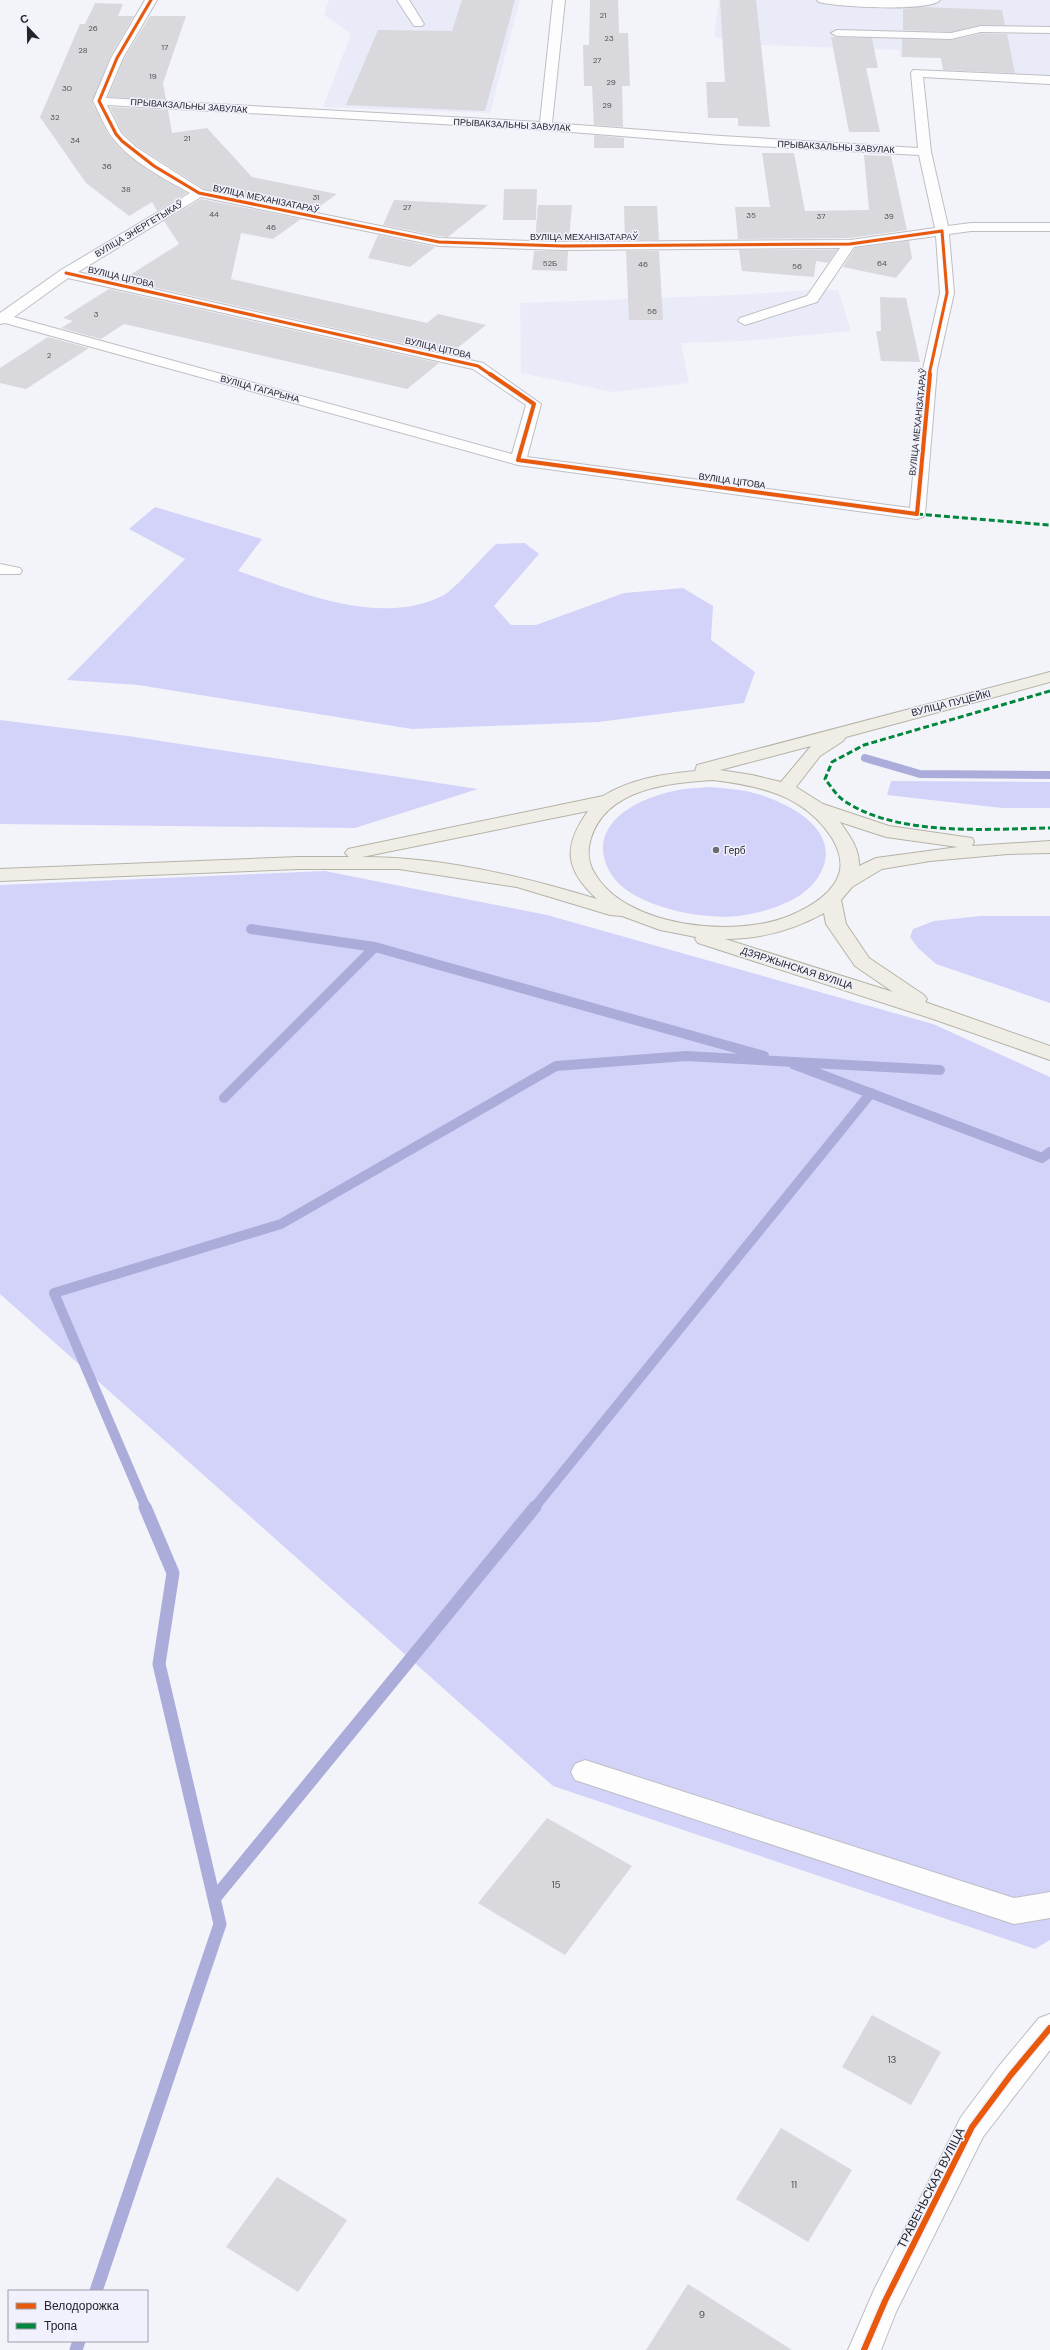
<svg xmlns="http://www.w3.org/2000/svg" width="1050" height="2350" font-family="'DM Sans',sans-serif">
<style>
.built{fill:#eaebf9}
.green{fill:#d3d3fa}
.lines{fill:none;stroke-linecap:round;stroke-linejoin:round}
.stream-far2{stroke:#acacdb;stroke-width:8}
.stream-far1{stroke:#acacdb;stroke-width:10}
.stream{stroke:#acacdb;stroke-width:13}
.building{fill:#d8d8dd}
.minor-casing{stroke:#bebec3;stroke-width:2}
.major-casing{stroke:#b5b3a7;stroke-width:2}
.minor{fill:#fdfdfe;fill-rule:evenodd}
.major{fill:#efede5;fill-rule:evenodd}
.quiet{stroke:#00873e;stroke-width:3;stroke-dasharray:6 3;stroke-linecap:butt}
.cycleway-far2-casing{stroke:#f0f1fd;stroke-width:4.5}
.cycleway-far1-casing{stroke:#f0f1fd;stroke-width:6}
.cycleway-casing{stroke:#f0f1fd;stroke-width:9}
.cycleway-far2{stroke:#e8590c;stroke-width:3}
.cycleway-far1{stroke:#e8590c;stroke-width:4}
.cycleway{stroke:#e8590c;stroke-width:6}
.poi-dot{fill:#6c6c72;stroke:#f0f1fd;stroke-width:1.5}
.labels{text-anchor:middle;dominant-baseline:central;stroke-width:3;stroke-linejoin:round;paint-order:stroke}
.number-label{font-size:8px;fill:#505055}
.far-street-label{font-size:9px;fill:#232328;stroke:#f0f1fd}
.street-label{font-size:10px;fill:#232328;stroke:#f0f1fd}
.poi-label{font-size:10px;fill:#232328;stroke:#f0f1fd;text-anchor:start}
.near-number-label{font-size:10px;fill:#505055}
.near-street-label{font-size:12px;fill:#232328;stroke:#f0f1fd}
</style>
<rect width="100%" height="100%" fill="#f3f4fa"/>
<path class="built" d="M329,0H520L490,113L323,107L351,34L324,15Z
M719,0H1050V75L943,70L941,58L900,57L899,50L734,44L714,36Z
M810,290H838L851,331L745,341L681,343L689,383L613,392L521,373L520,303L735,295Z"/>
<path class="green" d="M155,507L262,539L238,571C300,592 380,628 444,595C455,589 484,555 496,544L525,543L539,554L494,606L511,625H536L624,593L683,588L713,606L711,640L755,672L744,703L599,722L412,729L138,685L67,680L185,559L129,529Z
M0,720L128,736L478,789L355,828L0,824Z
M891,781L1050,782V808H1002L887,795Z
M710,787C722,788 734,789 746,791C778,798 837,823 824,865C818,882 806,893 790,901C773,909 756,914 738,916C703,920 631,907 611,874C583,827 634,799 674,791C685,788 698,788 710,787Z
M325,871L547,915L933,1024L1050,1077V1940L1035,1949L553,1786L0,1294V885Z
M980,916H1050V1003L936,964L918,948L910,937L913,929L934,921Z"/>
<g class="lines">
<path class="stream-far2" d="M865,758L920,774L1050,775"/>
<path class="stream-far1" d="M375,947L764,1056
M793,1064L1042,1158L1050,1152
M224,1098L375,947L251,929
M146,1508L54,1293L281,1224L556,1066L686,1056L940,1070
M534,1508L871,1093"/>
<path class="stream" d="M214,1899L535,1507
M96,2291L220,1924L159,1664L173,1573L145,1507
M76,2350L79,2341"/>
</g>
<path class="building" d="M462,0H515L485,111L346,105L378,30L452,31Z
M590,0H618L619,33H628L630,86H622L623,127L594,125L592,86H584L583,45H589Z
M720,0H756L770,127L738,126V118H708L706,82H725Z
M95,3L123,4L118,16H134L110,57L92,102L108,134L119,147L147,170L187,193L157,211L152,202L129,216L86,183L40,117L80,24H85Z
M922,7L1002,10L1005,25H981L951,32L903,30V9Z
M150,16H186L163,83L166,100L108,97L124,59Z
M981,34H1007L1015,73L943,70L941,58L902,57V39L951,40Z
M831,37L872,38L878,68H866L880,132H849Z
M110,107L168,110L172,133L207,128L252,177L337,194L313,211L204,189L137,146L122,132Z
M594,135L624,138V148H594Z
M762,153H794L805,211L869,210L864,155L891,156L907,230L850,238L738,239L735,207H770Z
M504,189H537L536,220H503Z
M201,199L301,219L273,239L241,233L231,279L427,323L438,314L486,325L450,354L122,280L179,244L164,221Z
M394,200L488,205L448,237L439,236L383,225Z
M538,205H572L569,240H535Z
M624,206H657L659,240H625Z
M378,235L435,247L410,267L368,258Z
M909,241L912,258L896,278L843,267L855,248Z
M739,250H837L828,263L816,261L814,277L742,271Z
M534,251H568L567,271L532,270Z
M626,251H659L663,320H629Z
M109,289L439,363L407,389L124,324L101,339L61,328L73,321L63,318Z
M880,297L906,298L920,362L881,361L876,331H881Z
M48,337L89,348L26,389L0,383V368Z
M547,1818L632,1866L565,1955L478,1903Z
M872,2015L941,2052L911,2105L842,2067Z
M781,2128L852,2170L808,2242L736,2199Z
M277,2177L347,2220L298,2292L226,2247Z
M688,2284L792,2350H646Z"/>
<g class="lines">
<g class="minor-casing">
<path id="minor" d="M145,0H157L123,58L106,98L540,122L553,0H565L552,123L721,136L918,148L911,73L913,70L1050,76V84L923,77L931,152L948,226L971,223H1050V231H971L949,234L954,293L937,369L925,514L923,517L917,519L518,465L5,323L0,324V313L61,270L190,193C163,178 131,162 112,137C104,126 99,112 93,101L111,58ZM107,105L546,130L721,144L919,155L935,228L850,240L563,242L439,238L203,190L136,147L121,133ZM201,197L439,246L563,250L840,248L807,296L740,318L738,321L745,325L817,302L854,247L936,236L940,293L923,369L910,508L527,457L541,404L483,363L78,272ZM68,278L473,369L526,405L512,454L14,317Z
M397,0H409L424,24L422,26H414Z
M817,0H940C930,12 836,7 819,2Z
M981,26L1050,27V33L981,32L951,39L837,36L831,33L837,30L951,33Z
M0,564L20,568L22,571L20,574H0Z
M585,1760L1014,1898L1050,1892V1918L1014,1924L575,1780L571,1772L575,1764Z
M1050,2014V2050L983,2137L896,2312L881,2350H848L874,2290L961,2117L999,2066L1039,2018Z"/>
</g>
<g class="major-casing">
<path id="major" d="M1050,672V682L846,737L843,741L820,756L796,787L823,804L889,826L972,838L974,842L972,846L1050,841V853L1008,854L930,861L882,869L852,887L841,900L846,924L869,958L924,995L927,999L925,1002L1050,1046V1060L933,1019L698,943L695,939L696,937L660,930L622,916L610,915L517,887L399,869H299L0,881V869L299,857H349L345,853L348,849L603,796C631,779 663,774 695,771L697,765ZM811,746L781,782L752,775L720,770ZM713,780C761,786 804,795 832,838C838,848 843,862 839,874C832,895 808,908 789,916C736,938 627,928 595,874C588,863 587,850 591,838C607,788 669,783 713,780ZM588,811C563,846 564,869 597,899C521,876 442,857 362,857ZM840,822L886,837L958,847L876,858L859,866C860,849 849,835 840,822ZM824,913L826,924L855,966L893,992L725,939C761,939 793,930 824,913Z"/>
</g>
<use href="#minor" class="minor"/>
<use href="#major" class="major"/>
<path class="quiet" d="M917,514L1050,525
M1050,691L864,745L832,762L825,779C831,786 836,795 843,800C897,837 987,829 1050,828"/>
<g class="cycleway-far2-casing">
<path id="cycleway-far2" d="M151,0L117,58L99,101L116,134L122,141L154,166L199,193L439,242L563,246L850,244L942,231L947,293L929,375
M66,273L478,366L491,375"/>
</g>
<g class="cycleway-far1-casing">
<path id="cycleway-far1" d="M490,374L534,404L518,460L917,514L930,374"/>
</g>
<g class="cycleway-casing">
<path id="cycleway" d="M864,2350L885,2301L972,2127L1010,2076L1050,2028"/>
</g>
<use href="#cycleway-far2" class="cycleway-far2"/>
<use href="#cycleway-far1" class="cycleway-far1"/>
<use href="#cycleway" class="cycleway"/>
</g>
<circle class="poi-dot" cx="716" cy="850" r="4"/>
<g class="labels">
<g class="number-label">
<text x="603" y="15">21</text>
<text x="93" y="28">26</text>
<text x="609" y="38">23</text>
<text x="165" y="47">17</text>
<text x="83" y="50">28</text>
<text x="597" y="60">27</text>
<text x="153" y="76">19</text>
<text x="611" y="82">29</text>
<text x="67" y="88">30</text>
<text x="607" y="105">29</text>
<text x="55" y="117">32</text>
<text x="187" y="138">21</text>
<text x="75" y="140">34</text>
<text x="107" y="166">36</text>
<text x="126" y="189">38</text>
<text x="316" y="197">31</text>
<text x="407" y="207">27</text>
<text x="214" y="214">44</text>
<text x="751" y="215">35</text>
<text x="821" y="216">37</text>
<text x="889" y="216">39</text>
<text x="271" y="227">46</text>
<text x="550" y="263">52Б</text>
<text x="882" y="263">64</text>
<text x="643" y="264">46</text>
<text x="797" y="266">56</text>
<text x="652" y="311">56</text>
<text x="96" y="314">3</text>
<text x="49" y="355">2</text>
</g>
<g class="far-street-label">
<text transform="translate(189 106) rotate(4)">ПРЫВАКЗАЛЬНЫ ЗАВУЛАК</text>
<text transform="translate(512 125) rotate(3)">ПРЫВАКЗАЛЬНЫ ЗАВУЛАК</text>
<text transform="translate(836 147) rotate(3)">ПРЫВАКЗАЛЬНЫ ЗАВУЛАК</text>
<text transform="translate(266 199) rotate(12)">ВУЛІЦА МЕХАНІЗАТАРАЎ</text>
<text transform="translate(139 229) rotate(-31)">ВУЛІЦА ЭНЕРГЕТЫКАЎ</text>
<text x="584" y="237">ВУЛІЦА МЕХАНІЗАТАРАЎ</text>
<text transform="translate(121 277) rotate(13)">ВУЛІЦА ЦІТОВА</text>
<text transform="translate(438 348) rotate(13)">ВУЛІЦА ЦІТОВА</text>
<text transform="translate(260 389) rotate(15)">ВУЛІЦА ГАГАРЫНА</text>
<text transform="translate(918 422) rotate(-84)">ВУЛІЦА МЕХАНІЗАТАРАЎ</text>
<text transform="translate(732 481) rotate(8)">ВУЛІЦА ЦІТОВА</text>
</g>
<g class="street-label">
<text transform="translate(951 703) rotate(-14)">ВУЛІЦА ПУЦЕЙКІ</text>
<text transform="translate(797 968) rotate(18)">ДЗЯРЖЫНСКАЯ ВУЛІЦА</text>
</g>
<g class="poi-label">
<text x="724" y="850">Герб</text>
</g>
<g class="near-number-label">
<text x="556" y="1884">15</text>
<text x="892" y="2059">13</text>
<text x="794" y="2184">11</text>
<text x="702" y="2314">9</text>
</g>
<g class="near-street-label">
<text transform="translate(931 2188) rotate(-63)">ТРАВЕНЬСКАЯ ВУЛІЦА</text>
</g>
</g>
<rect x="8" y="2290" width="140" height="52" fill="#f0f1fd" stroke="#9e9fa8"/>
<rect x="16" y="2303" width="20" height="6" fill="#e8590c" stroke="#9e9fa8"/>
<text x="44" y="2310" font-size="12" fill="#232328">Велодорожка</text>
<rect x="16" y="2323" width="20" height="6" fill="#00873e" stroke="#9e9fa8"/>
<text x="44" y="2330" font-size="12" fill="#232328">Тропа</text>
<g transform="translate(28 28) rotate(338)" stroke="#f0f1fd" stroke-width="3" paint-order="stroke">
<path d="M0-3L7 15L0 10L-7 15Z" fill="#232328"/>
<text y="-6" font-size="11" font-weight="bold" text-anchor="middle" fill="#232328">С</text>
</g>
</svg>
